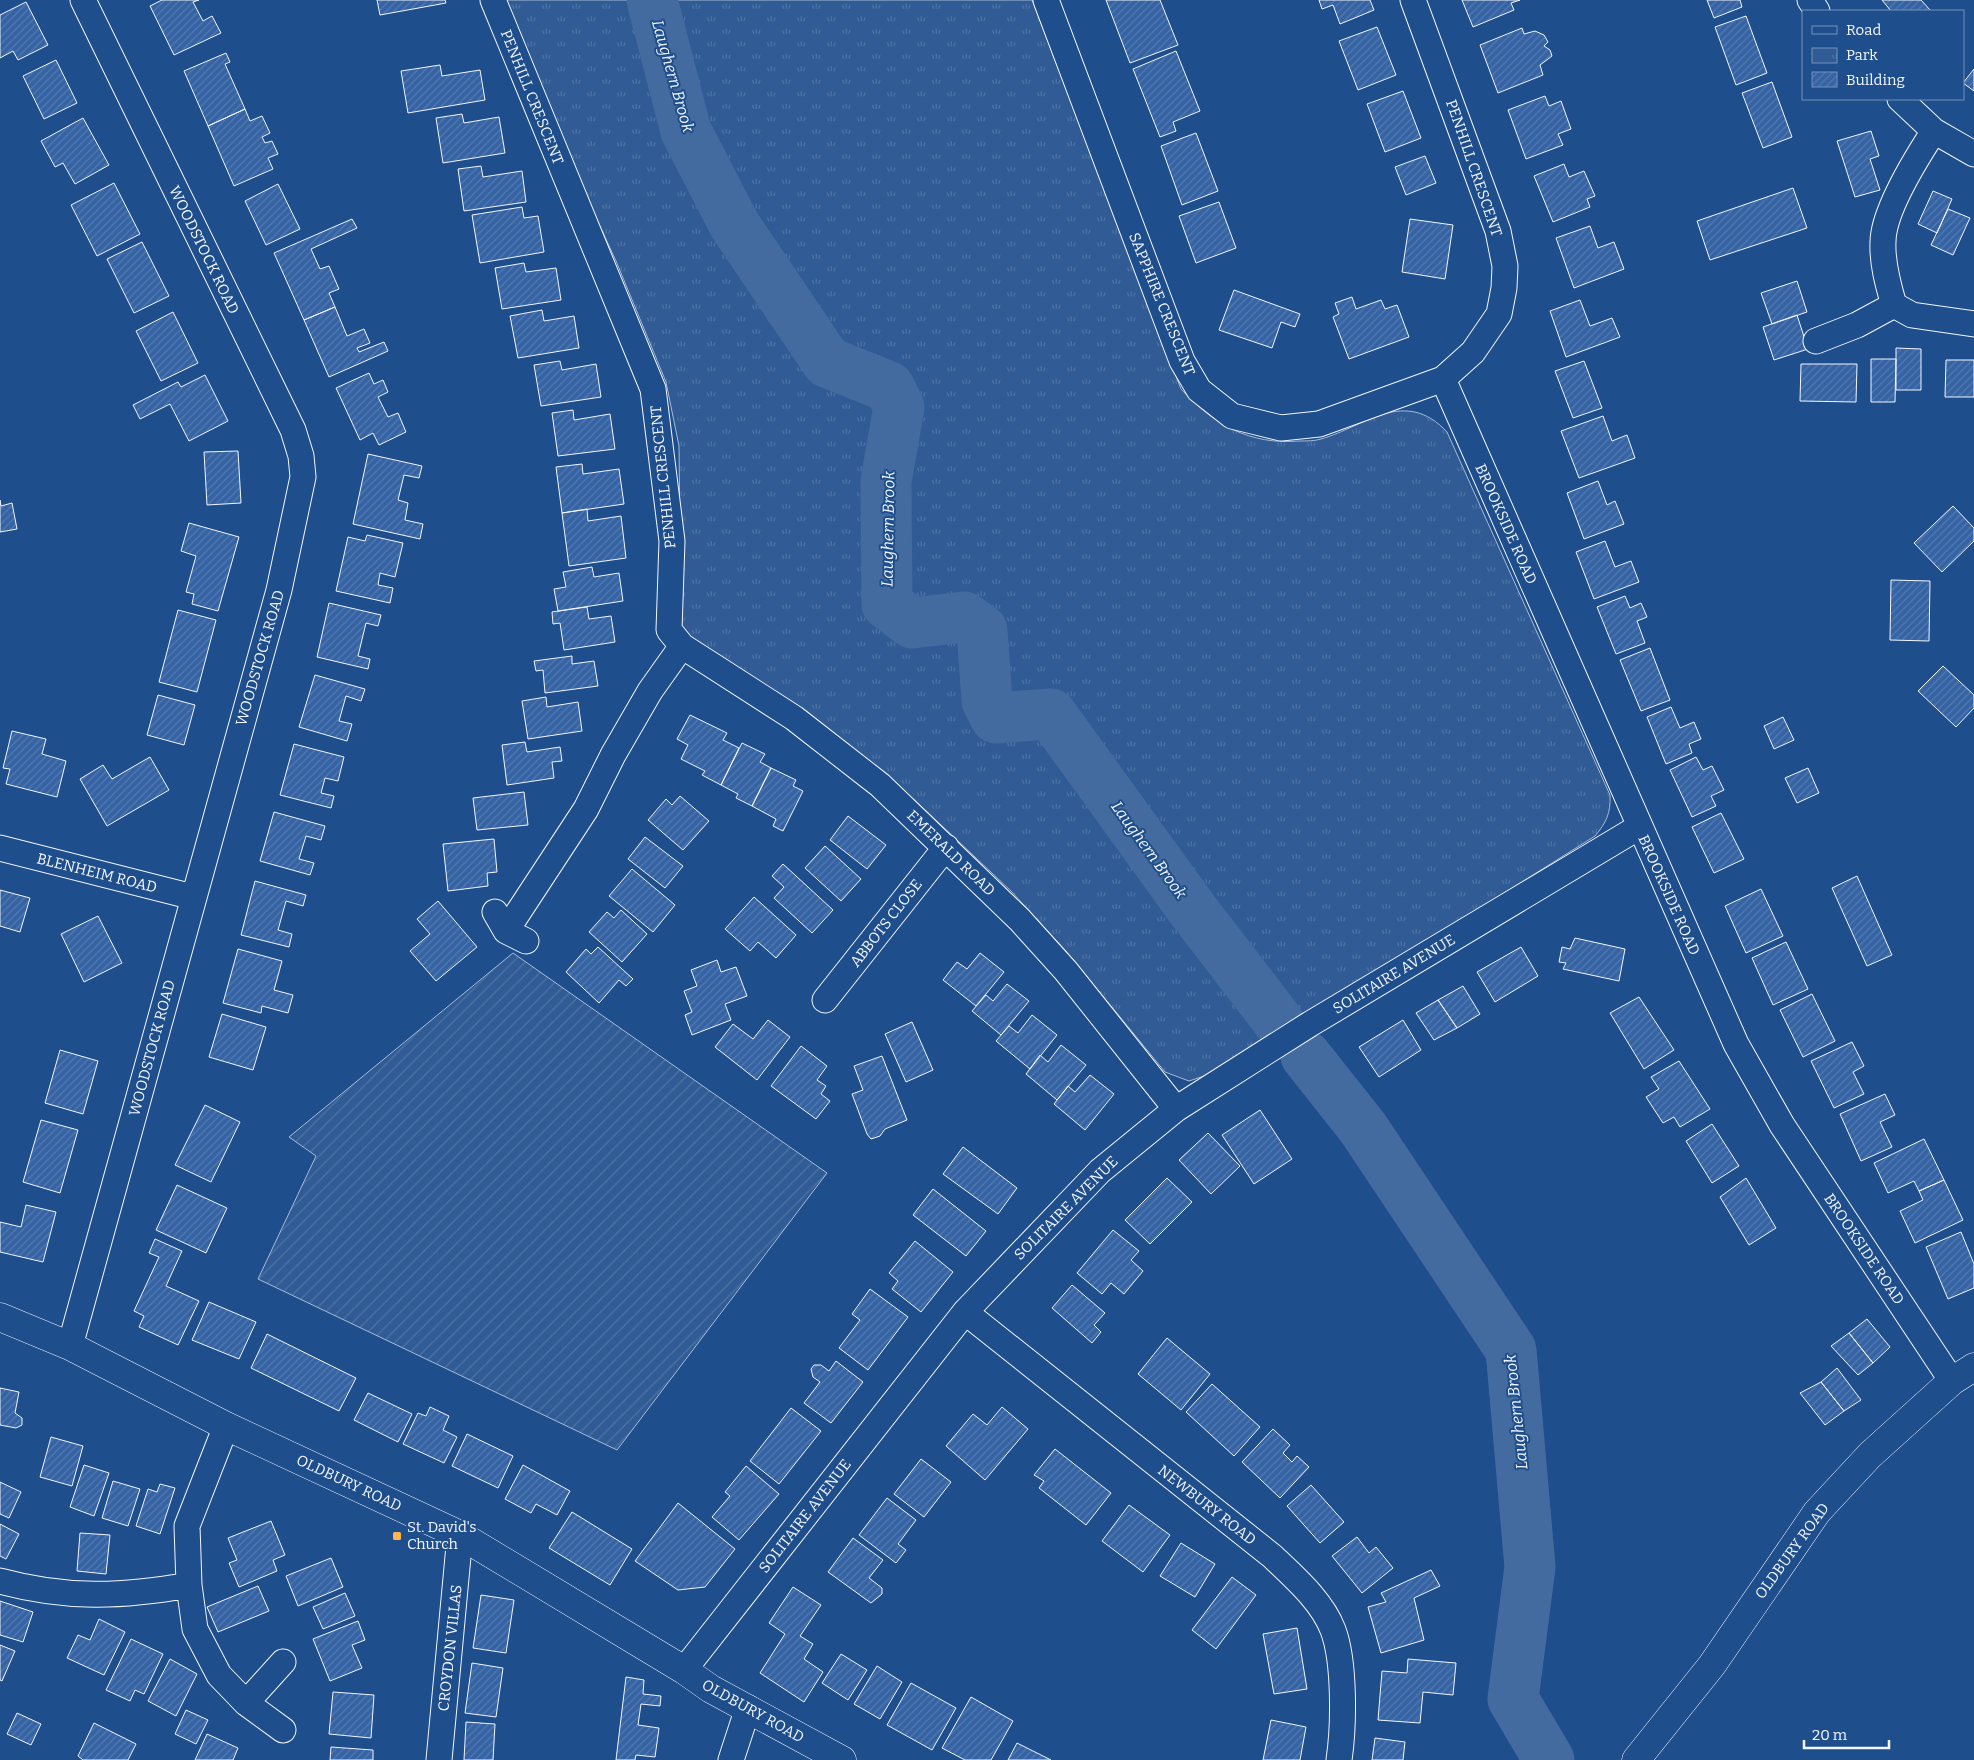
<svg xmlns="http://www.w3.org/2000/svg" width="1974" height="1760" font-family="Bitter,serif">
<style>
.park{fill:url(#park-tufts);stroke:#a8bbd7}
.garden{fill:url(#garden-furrows);stroke:#a8bbd7}
.lines{fill:none;stroke-linecap:round;stroke-linejoin:round}
.river{stroke:#446ba0;stroke-width:51}
.building{fill:url(#building-hatch);stroke:#f2f6ff}
.street-casing{stroke:#f2f6ff;stroke-width:27}
.secondary-casing{stroke:#f2f6ff;stroke-width:29}
.street{stroke:#1f4e8c;stroke-width:25}
.secondary{stroke:#1f4e8c;stroke-width:28}
.poi-dot{fill:#ffb74d;stroke:#1f4e8c;stroke-width:2}
.labels{text-anchor:middle;dominant-baseline:central;stroke-width:4;stroke-linejoin:round;paint-order:stroke}
.street-label{font-size:15px;fill:#f2f6ff;stroke:#1f4e8c}
.poi-label{font-size:15px;fill:#f2f6ff;stroke:#1f4e8c;text-anchor:start}
.water-label{font-size:16px;font-style:italic;fill:#f2f6ff;stroke:#1f4e8c}
</style>
<defs>
<pattern id="park-tufts" width="24" height="20" patternUnits="userSpaceOnUse" patternTransform="scale(1.25)"><rect width="24" height="20" fill="#305b95"/><path d="M3 7l-1-3M5 7V3M7 7l1-3M15 17l-1-3M17 17v-4M19 17l1-3" fill="none" stroke="#4e73a5"/></pattern>
<pattern id="garden-furrows" width="10" height="10" patternUnits="userSpaceOnUse" patternTransform="scale(1.25)"><rect width="10" height="10" fill="#305b95"/><path d="M-1 1l2-2M0 10L10 0M9 11l2-2" fill="none" stroke="#4e73a5"/></pattern>
<pattern id="building-hatch" width="6" height="6" patternUnits="userSpaceOnUse" patternTransform="scale(1.25)"><rect width="6" height="6" fill="#3563a3"/><path d="M-1 1l2-2M0 6l6-6M5 7l2-2" fill="none" stroke="#537ab1"/></pattern>
</defs>
<rect width="100%" height="100%" fill="#1f4e8c"/>
<path class="park" d="M506,0H1032L1181,389C1214,425 1250,445 1299,441C1306,441 1315,441 1321,439C1366,426 1405,387 1447,432L1610,795C1611,813 1606,823 1595,836L1318,1010L1210,1074L1189,1081L1165,1072L1066,951L1011,891L922,807L888,776L681,633L679,446L666,382L616,261L569,159Z"/>
<path class="garden" d="M513,953L827,1173L617,1450L258,1279L316,1156L289,1137Z"/>
<g class="lines">
<path class="river" d="M652,0L686,131L734,224L827,362L889,387L899,407L886,481L887,604L912,623L964,617L982,630L987,701L996,718L1051,714L1192,909L1278,1021
M1306,1056L1363,1128L1511,1350L1530,1567L1513,1699L1549,1760"/>
</g>
<path class="building" d="M162,0H199L193,2L203,21L212,16L221,33L174,55L150,6Z
M377,0H445L446,3L380,15Z
M1106,0H1160L1178,45L1130,63Z
M1319,0H1370L1374,10L1340,24L1333,5L1322,9Z
M1462,0H1520L1511,3L1514,10L1473,27Z
M1707,0H1740L1742,7L1714,18Z
M1882,0H1921L1931,11H1891Z
M26,2L48,45L18,60L13,51L0,58V15Z
M1746,16L1767,73L1736,85L1715,27Z
M1377,27L1396,75L1358,90L1339,41Z
M1522,28L1524,34L1535,31L1544,35L1548,42L1544,46L1550,50L1552,56L1540,65L1543,75L1498,93L1480,45Z
M1176,51L1200,111L1173,122L1176,131L1160,137L1133,69Z
M226,53L230,62L225,64L245,109L208,126L184,71Z
M56,60L77,103L44,119L23,76Z
M440,65L442,76L480,70L485,100L408,113L401,71Z
M1974,69V91L1963,83Z
M1772,82L1792,137L1763,148L1742,93Z
M1403,91L1421,138L1385,152L1367,104Z
M1545,96L1549,106L1561,101L1571,129L1558,134L1563,145L1526,159L1508,110Z
M245,109L250,121L262,116L270,133L262,137L265,143L272,141L278,154L268,158L273,169L234,186L208,126Z
M462,114L464,123L499,117L505,153L443,163L436,118Z
M83,118L109,165L75,184L63,163L55,167L41,141Z
M1871,131L1879,156L1870,159L1880,190L1855,197L1837,141Z
M1196,133L1218,191L1182,205L1161,146Z
M1425,156L1436,183L1406,195L1395,167Z
M1564,164L1569,177L1584,171L1595,196L1587,199L1590,207L1553,222L1534,176Z
M481,166L483,177L522,171L526,202L464,211L458,169Z
M114,183L140,234L97,256L71,205Z
M278,184L300,229L266,245L245,201Z
M1793,188L1807,228L1710,260L1697,221Z
M1933,191L1952,199L1937,233L1918,224Z
M1219,202L1236,248L1196,263L1179,216Z
M522,207L524,218L538,216L544,252L480,263L472,215Z
M1948,209L1970,218L1953,255L1931,245Z
M352,219L357,228L311,249L320,269L329,266L339,289L329,293L335,307L304,320L274,253Z
M1410,219L1453,225L1445,279L1402,272Z
M1590,226L1598,248L1614,242L1624,269L1574,288L1556,238Z
M142,242L169,296L134,313L107,259Z
M524,263L526,272L556,268L561,300L502,309L495,268Z
M1797,281L1807,312L1772,324L1761,293Z
M1234,290L1300,314L1295,327L1281,322L1272,348L1219,330Z
M1352,297L1356,309L1381,300L1385,309L1397,305L1409,337L1349,359L1333,317L1339,314L1335,303Z
M1580,300L1590,326L1612,318L1620,337L1566,357L1550,311Z
M335,307L347,336L364,329L370,343L357,348L359,352L384,342L388,351L329,377L304,320Z
M542,310L544,321L574,316L579,348L518,358L510,316Z
M173,312L198,363L161,381L136,331Z
M1797,315L1808,349L1774,360L1763,327Z
M1896,348L1921,349V390H1896Z
M1871,359H1896L1895,402H1871Z
M1946,360H1974V397H1945Z
M560,361L562,370L596,364L601,397L541,406L534,365Z
M1584,361L1602,408L1573,418L1555,371Z
M1801,364H1857L1856,402L1800,401Z
M369,373L374,384L383,380L388,392L378,397L388,417L398,413L406,432L379,445L373,433L360,440L336,388Z
M205,375L228,421L189,441L170,404L140,419L133,405L178,382L181,387Z
M573,410L574,420L610,414L615,449L558,456L552,413Z
M1603,416L1612,441L1627,435L1635,458L1579,478L1561,431Z
M238,451L241,503L207,505L204,452Z
M368,454L422,466L419,478L404,475L398,500L408,503L405,520L423,524L420,539L353,524Z
M582,464L583,474L619,469L624,504L562,513L556,467Z
M1598,481L1607,505L1615,501L1624,524L1584,539L1567,493Z
M0,500L1,506L12,503L17,529L0,532Z
M1953,506L1974,528V541L1942,572L1914,543Z
M587,509L588,521L621,516L626,558L569,566L562,513Z
M189,523L239,537L218,611L192,604L194,594L186,592L196,556L181,551Z
M367,535L403,543L395,577L380,573L378,585L393,588L390,603L336,591L348,537L365,541Z
M1605,541L1615,567L1631,561L1639,582L1594,599L1576,552Z
M592,567L594,577L619,573L623,601L558,611L554,589L566,587L563,572Z
M1891,580L1930,581L1929,641L1890,640Z
M1625,596L1630,608L1641,603L1647,617L1637,621L1645,643L1616,654L1597,607Z
M329,603L381,615L378,626L366,623L358,656L370,659L368,669L317,657Z
M587,607L589,619L611,616L615,642L564,650L560,623L553,624L552,612Z
M178,610L216,620L197,692L159,682Z
M1650,648L1670,700L1641,711L1620,660Z
M572,656V664L594,661L598,686L545,693L543,670L536,671L534,661Z
M1943,666L1974,695V708L1956,727L1918,691Z
M315,675L365,689L361,701L346,696L339,721L352,724L347,741L299,727Z
M158,695L195,705L184,745L147,735Z
M546,697L547,707L578,702L582,731L528,739L522,701Z
M1671,707L1680,728L1694,722L1701,739L1689,744L1692,753L1666,764L1647,717Z
M690,715L727,733L723,740L739,748L721,785L702,775L705,771L681,759L688,745L677,739Z
M1783,717L1794,740L1774,749L1764,726Z
M12,731L46,739L42,754L66,761L57,797L6,784L10,769L3,768Z
M525,742L527,752L560,747L562,761L552,762L554,778L507,785L502,745Z
M742,743L765,754L760,762L771,768L752,806L736,798L738,794L721,785Z
M294,744L344,757L338,781L325,778L321,793L334,796L331,808L280,795Z
M150,757L169,790L107,826L80,779L103,765L112,779Z
M1696,757L1703,770L1712,766L1724,790L1711,796L1716,806L1692,817L1670,770Z
M771,768L796,780L793,786L803,791L783,831L773,826L776,819L752,806Z
M1808,768L1819,793L1797,803L1785,778Z
M524,792L528,825L477,830L473,798Z
M680,796L709,821L683,850L648,820L666,799L672,805Z
M274,812L325,826L321,840L306,836L299,859L314,863L310,875L260,861Z
M1721,813L1744,859L1714,873L1692,827Z
M848,816L886,845L867,869L830,840Z
M645,837L683,866L665,888L628,859Z
M494,839L497,872L487,873L488,886L448,891L443,844Z
M825,846L861,879L841,901L805,868Z
M783,864L833,910L812,933L774,898L784,887L772,876Z
M632,869L675,905L653,932L609,896Z
M1857,876L1892,955L1867,966L1832,888Z
M255,881L306,895L303,906L286,901L278,930L292,934L289,947L241,935Z
M1761,889L1783,936L1746,953L1725,906Z
M0,890L30,898L20,932L0,926Z
M754,897L796,935L776,958L758,942L750,951L725,929Z
M438,901L477,947L436,981L410,951L430,934L417,919Z
M621,910L647,934L622,962L589,932L607,912L614,918Z
M98,916L122,963L84,982L61,934Z
M1575,938L1625,949L1619,981L1563,969L1566,963L1559,962L1562,947L1570,949Z
M1786,942L1808,989L1773,1005L1752,958Z
M598,947L633,979L626,986L619,980L599,1003L566,972L586,949L591,954Z
M1521,947L1538,976L1495,1002L1477,972Z
M238,949L282,961L274,990L293,995L288,1013L262,1006L261,1013L223,1003Z
M980,953L1004,972L976,1006L943,980L957,962L967,969Z
M717,960L721,972L736,967L747,996L725,1004L731,1020L692,1035L685,1015L692,1012L684,991L697,986L691,970Z
M1007,984L1029,1001L1001,1035L972,1011L986,995L993,1001Z
M1463,986L1480,1014L1457,1028L1438,1000Z
M1812,994L1835,1041L1803,1057L1780,1010Z
M1639,997L1674,1050L1644,1069L1610,1013Z
M1438,1000L1457,1028L1434,1040L1416,1013Z
M222,1014L266,1027L253,1070L209,1057Z
M1032,1015L1057,1035L1030,1069L996,1041L1009,1026L1018,1033Z
M768,1020L790,1037L757,1080L715,1047L733,1024L753,1039Z
M1403,1020L1421,1050L1379,1077L1359,1047Z
M912,1022L933,1070L906,1082L885,1034Z
M1852,1042L1864,1066L1853,1072L1864,1094L1834,1108L1811,1061Z
M1061,1045L1086,1065L1057,1100L1026,1074L1040,1055L1048,1062Z
M801,1046L827,1066L817,1080L826,1086L821,1094L830,1101L816,1119L771,1086Z
M60,1050L98,1061L83,1114L45,1103Z
M882,1056L907,1120L885,1129L880,1136L871,1139L867,1134L852,1094L863,1090L854,1066Z
M1679,1061L1710,1109L1680,1127L1674,1117L1663,1123L1646,1097L1659,1089L1651,1077Z
M1090,1075L1114,1094L1085,1130L1054,1104L1068,1086L1075,1092Z
M1885,1094L1895,1115L1880,1122L1892,1147L1861,1161L1840,1114Z
M205,1105L240,1122L211,1182L175,1165Z
M1260,1110L1292,1159L1254,1184L1222,1135Z
M41,1120L78,1130L60,1193L23,1182Z
M1712,1124L1739,1166L1712,1183L1686,1141Z
M1208,1133L1240,1166L1211,1194L1179,1160Z
M1924,1139L1944,1180L1919,1191L1914,1181L1888,1193L1874,1163Z
M963,1147L1017,1188L998,1214L943,1174Z
M1167,1178L1192,1202L1150,1244L1125,1220Z
M1746,1178L1776,1228L1749,1245L1720,1197Z
M1944,1180L1963,1220L1915,1243L1900,1211L1923,1200L1919,1191Z
M177,1185L227,1208L206,1253L156,1230Z
M933,1189L986,1231L966,1256L913,1215Z
M26,1205L56,1212L43,1262L0,1252V1222L21,1227Z
M1113,1230L1139,1251L1131,1260L1143,1271L1124,1294L1111,1283L1102,1294L1077,1273Z
M1961,1232L1974,1264V1288L1948,1299L1926,1247Z
M155,1239L182,1251L166,1286L199,1301L178,1345L139,1327L144,1316L134,1311L159,1257L149,1253Z
M915,1241L953,1272L921,1312L892,1289L898,1281L889,1273Z
M1072,1285L1105,1313L1094,1325L1101,1332L1092,1343L1052,1308Z
M870,1289L908,1317L868,1370L839,1348L860,1320L852,1314Z
M209,1302L256,1322L239,1359L192,1340Z
M1867,1319L1890,1347L1873,1363L1849,1333Z
M1849,1333L1873,1363L1858,1375L1831,1346Z
M267,1334L356,1378L339,1411L251,1368Z
M1167,1338L1210,1374L1181,1410L1138,1374Z
M836,1361L863,1382L831,1423L804,1403L820,1382L813,1377L811,1369L814,1365H821L829,1371Z
M1837,1368L1861,1400L1844,1411L1821,1382Z
M1821,1382L1844,1411L1825,1425L1800,1393Z
M1212,1384L1260,1427L1234,1456L1186,1412Z
M0,1388L19,1392L15,1413L22,1418V1425L16,1428L0,1425Z
M368,1393L412,1414L398,1442L354,1420Z
M430,1407L449,1416L443,1430L457,1437L444,1463L403,1444L418,1413L426,1416Z
M1002,1407L1028,1429L985,1480L946,1446L973,1414L987,1425Z
M791,1408L821,1431L779,1484L750,1461Z
M1273,1429L1290,1445L1283,1453L1292,1462L1297,1456L1309,1467L1280,1498L1242,1462Z
M467,1434L513,1456L498,1488L452,1466Z
M51,1437L83,1446L72,1486L40,1477Z
M1055,1449L1111,1493L1086,1525L1039,1488L1044,1481L1034,1475Z
M921,1459L951,1482L924,1517L894,1494Z
M84,1465L109,1473L94,1516L70,1507Z
M523,1465L570,1491L557,1515L536,1504L531,1513L505,1499Z
M746,1466L779,1494L739,1540L712,1517L730,1496L725,1492Z
M113,1481L140,1489L128,1526L102,1518Z
M0,1482L21,1492L9,1518L0,1514Z
M160,1484L175,1488L160,1534L136,1526L148,1489L157,1492Z
M1311,1485L1344,1522L1320,1543L1287,1506Z
M887,1498L916,1520L898,1544L906,1550L896,1563L859,1535Z
M678,1503L735,1549L705,1587L678,1590L635,1561Z
M1129,1505L1170,1535L1143,1572L1102,1541Z
M572,1512L632,1549L610,1585L549,1548Z
M271,1521L285,1555L273,1560L277,1571L239,1587L229,1563L237,1560L228,1538Z
M0,1524L19,1534L6,1559L0,1556Z
M80,1533L110,1535L106,1574L77,1571Z
M1357,1537L1369,1553L1376,1547L1393,1568L1362,1593L1332,1556Z
M853,1538L883,1560L869,1578L882,1588V1594L871,1603L828,1572Z
M1181,1543L1215,1564L1195,1597L1160,1576Z
M331,1558L343,1587L298,1606L286,1576Z
M1431,1570L1440,1586L1414,1598L1424,1640L1381,1653L1368,1607L1386,1602L1381,1593Z
M1232,1577L1256,1595L1216,1649L1192,1630Z
M258,1586L269,1611L218,1632L207,1607Z
M793,1587L821,1605L800,1636L813,1644L804,1659L823,1672L804,1702L760,1673L785,1634L769,1623Z
M345,1593L355,1616L323,1629L313,1607Z
M481,1595L514,1600L506,1653L473,1648Z
M0,1601L33,1612L23,1642L0,1635Z
M99,1619L125,1632L104,1675L67,1658L78,1635L90,1640Z
M358,1621L365,1640L352,1645L362,1668L330,1681L313,1639Z
M1297,1628L1307,1689L1274,1694L1263,1634Z
M131,1639L163,1654L144,1694L135,1690L130,1701L106,1690Z
M0,1645L15,1651L2,1681L0,1680Z
M841,1654L867,1670L848,1700L822,1683Z
M170,1659L197,1674L176,1716L148,1701Z
M1408,1659L1456,1663L1453,1695L1423,1692L1420,1723L1378,1720L1382,1671L1407,1673Z
M472,1663L503,1668L496,1717L465,1713Z
M877,1666L902,1682L880,1719L854,1704Z
M626,1677L644,1680L643,1694L661,1696L660,1706L641,1704L638,1725L659,1728L655,1757L636,1755L635,1760H616Z
M911,1683L956,1708L932,1750L887,1725Z
M333,1692L374,1695L371,1738L329,1734Z
M971,1697L1013,1721L991,1760H965L942,1748Z
M186,1710L208,1720L196,1744L175,1734Z
M17,1713L41,1724L31,1745L7,1734Z
M1271,1720L1306,1727L1300,1760H1263Z
M466,1722L495,1724L493,1760H464Z
M94,1723L136,1744L128,1760H83L78,1756Z
M207,1734L238,1748L233,1760H195Z
M1375,1738L1405,1742L1403,1760H1372Z
M1017,1743L1051,1760H1008Z
M331,1747L373,1750V1760H330Z"/>
<g class="lines">
<g class="street-casing">
<path id="street" d="M493,0L653,389L672,541L669,630L682,646L650,691L613,755L586,809L506,931
M1046,0L1182,361L1199,390L1232,416L1281,428L1319,424L1443,379L1473,352L1499,314L1504,288L1505,266L1498,231L1413,0
M1810,0L1817,11
M1900,99L1934,131L1974,154
M1934,131C1917,157 1883,211 1883,242C1882,263 1888,285 1894,305L1912,315L1974,324
M1816,341L1857,325L1894,305
M1443,379L1736,1044L1782,1125L1952,1381
M682,646L794,718L880,785L1020,920L1066,971L1176,1109
M0,848L193,897
M495,912L506,931L526,941
M825,1000L946,847
M965,1312L1272,1556C1294,1577 1322,1601 1333,1630C1345,1662 1344,1726 1339,1760
M70,1346L279,590L303,477L301,456L293,430L83,0
M226,1426L187,1526L189,1585L195,1629L219,1675L246,1703L283,1730
M0,1581C66,1599 122,1597 189,1585
M684,1670L965,1312L1100,1171L1176,1109L1310,1024L1639,827
M246,1703L283,1662
M439,1760L460,1535
M731,1760L748,1708"/>
</g>
<g class="secondary-casing">
<path id="secondary" d="M0,1317L70,1346L226,1426L460,1535L684,1670L711,1689L842,1760
M1636,1760L1712,1665L1817,1512L1870,1455L1952,1381L1974,1367"/>
</g>
<use href="#street" class="street"/>
<use href="#secondary" class="secondary"/>
</g>
<rect class="poi-dot" x="392" y="1531" width="10" height="10" rx="2.5"/>
<g class="labels">
<g class="street-label">
<text transform="translate(532 97) rotate(68)">PENHILL CRESCENT</text>
<text transform="translate(1474 168) rotate(71)">PENHILL CRESCENT</text>
<text transform="translate(204 250) rotate(64)">WOODSTOCK ROAD</text>
<text transform="translate(1162 304) rotate(68)">SAPPHIRE CRESCENT</text>
<text transform="translate(663 477) rotate(-96)">PENHILL CRESCENT</text>
<text transform="translate(1506 524) rotate(66)">BROOKSIDE ROAD</text>
<text transform="translate(260 658) rotate(-74)">WOODSTOCK ROAD</text>
<text transform="translate(951 853) rotate(44)">EMERALD ROAD</text>
<text transform="translate(97 873) rotate(14)">BLENHEIM ROAD</text>
<text transform="translate(1669 895) rotate(66)">BROOKSIDE ROAD</text>
<text transform="translate(886 923) rotate(-52)">ABBOTS CLOSE</text>
<text transform="translate(1394 974) rotate(-31)">SOLITAIRE AVENUE</text>
<text transform="translate(152 1048) rotate(-75)">WOODSTOCK ROAD</text>
<text transform="translate(1066 1208) rotate(-45)">SOLITAIRE AVENUE</text>
<text transform="translate(1864 1249) rotate(56)">BROOKSIDE ROAD</text>
<text transform="translate(349 1483) rotate(25)">OLDBURY ROAD</text>
<text transform="translate(1207 1505) rotate(38)">NEWBURY ROAD</text>
<text transform="translate(805 1516) rotate(-52)">SOLITAIRE AVENUE</text>
<text transform="translate(1792 1551) rotate(-54)">OLDBURY ROAD</text>
<text transform="translate(450 1648) rotate(-84)">CROYDON VILLAS</text>
<text transform="translate(753 1711) rotate(29)">OLDBURY ROAD</text>
</g>
<g class="poi-label">
<text x="407" y="1527">St. David's<tspan x="407" dy="17">Church</tspan></text>
</g>
<g class="water-label">
<text transform="translate(673 76) rotate(74)">Laughern Brook</text>
<text transform="translate(888 529) rotate(-89)">Laughern Brook</text>
<text transform="translate(1149 850) rotate(54)">Laughern Brook</text>
<text transform="translate(1516 1412) rotate(-96)">Laughern Brook</text>
</g>
</g>
<rect x="1802" y="10" width="162" height="90" fill="#1f4e8c" stroke="#7391ba"/>
<rect x="1812" y="26" width="25" height="8" fill="#1f4e8c" stroke="#7391ba"/>
<text x="1846" y="35" font-size="15" fill="#f2f6ff">Road</text>
<rect x="1812" y="48" width="25" height="15" fill="url(#park-tufts)" stroke="#7391ba"/>
<text x="1846" y="60" font-size="15" fill="#f2f6ff">Park</text>
<rect x="1812" y="72" width="25" height="15" fill="url(#building-hatch)" stroke="#7391ba"/>
<text x="1846" y="85" font-size="15" fill="#f2f6ff">Building</text>
<path d="M1804 1740v8h85v-8" fill="none" stroke="#f2f6ff" stroke-width="2.5"/>
<text x="1812" y="1740" font-size="15" fill="#f2f6ff" stroke="#1f4e8c" stroke-width="4" paint-order="stroke">20 m</text>
</svg>
